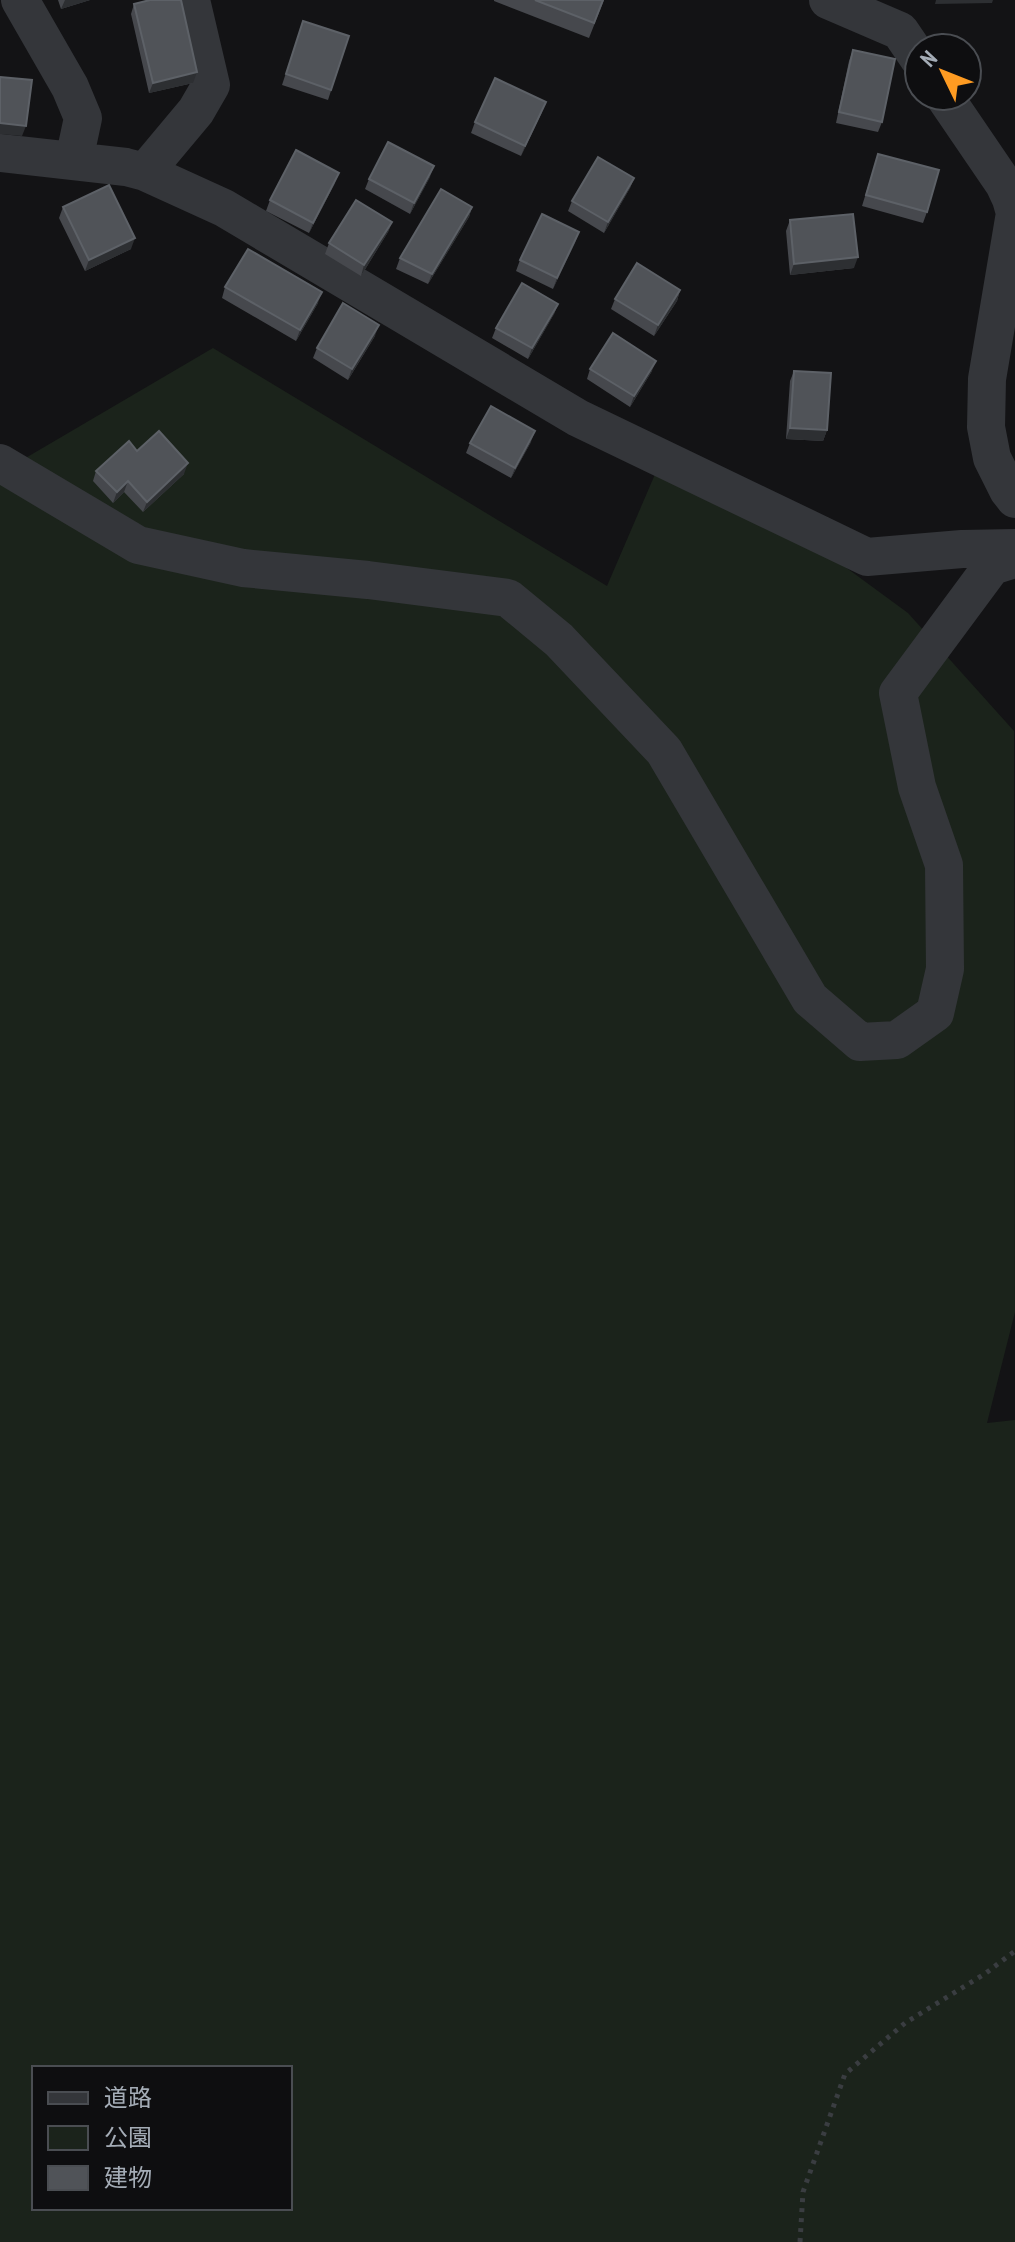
<svg xmlns="http://www.w3.org/2000/svg" width="1015" height="2242" font-family="'PT Sans Narrow','Noto Sans JP',sans-serif">
<style>
.green{fill:#1b231b;fill-rule:evenodd}
.lines{fill:none;stroke-linecap:round;stroke-linejoin:round}
.path{stroke:#3a3d41;stroke-width:5;stroke-dasharray:4 6;stroke-linecap:butt}
.street{stroke:#34363a;stroke-width:38}
.wall{fill:#46484d}
.shaded-wall{fill:#2d2f32}
.building{fill:#505358;stroke:#5d6167;stroke-width:2}
</style>
<rect width="100%" height="100%" fill="#131315"/>
<path class="green" d="M213,348L607,586L656,472L833,558L908,613L1014,731L1015,1312L987,1423L1015,1420V2242H0V473ZM34,2068H290V2208H34Z"/>
<g class="lines">
<path class="path" d="M800,2242L803,2192L845,2074L905,2023L986,1973L1015,1951"/>
<path class="street" d="M20,0L70,87L83,118L74,160
M828,0L900,31L919,59
M944,96L1004,184L1011,199L1015,213L987,379L986,427L992,458L1008,490L1015,499
M0,153L126,167L145,172L224,208L578,418L867,557L962,549L1015,548
M145,172L196,111L211,85L191,0
M0,463L138,545L243,568L368,580L508,598L559,640L664,751L810,999L860,1042L897,1040L935,1013L945,969L944,865L917,787L898,693L992,566L1015,559"/>
</g>
<path class="wall" d="M58,0H90L61,9Z
M494,0H604L589,38L494,1Z
M134,4L193,83L149,93L131,14Z
M303,21L349,36L328,100L282,85Z
M853,50L882,122L878,132L836,123L849,61Z
M542,112L521,156L471,133L475,122Z
M878,154L927,212L923,223L862,206Z
M430,177L410,214L365,189L369,179Z
M634,178L630,188L604,233L568,211L572,201Z
M335,183L309,233L266,211L270,200Z
M63,207L131,249L85,271L59,218Z
M472,207L469,217L428,284L396,269L400,258Z
M790,220L854,268L790,275L786,231Z
M392,222L388,232L361,276L325,254L329,243Z
M579,232L553,289L516,271L520,260Z
M225,287L318,303L296,341L222,298Z
M680,290L677,301L654,336L611,309L615,299Z
M558,304L554,314L528,359L492,338L496,328Z
M375,336L348,380L313,358L317,348Z
M590,369L652,371L630,407L587,379Z
M794,371L827,430L823,441L786,439L790,381Z
M531,442L511,478L466,453L470,443Z
M137,451L184,474L143,512L124,492L113,503L93,481L96,471Z"/>
<path class="shaded-wall" d="M65,0H90L61,9Z
M936,0H993L992,3L935,4Z
M197,72L193,83L149,93L153,83Z
M546,102L542,112L521,156L525,146Z
M0,123L26,126L22,136L0,134Z
M434,166L430,177L410,214L414,203Z
M339,173L335,183L309,233L313,223Z
M634,178L630,188L604,233L608,222Z
M472,207L469,217L428,284L432,274Z
M392,222L388,232L361,276L364,265Z
M579,232L575,243L553,289L557,278Z
M135,238L131,249L85,271L89,260Z
M858,257L854,268L790,275L794,264Z
M680,290L677,301L654,336L658,325Z
M322,292L318,303L296,341L300,330Z
M558,304L554,314L528,359L532,348Z
M379,325L375,336L348,380L352,369Z
M656,361L652,371L630,407L634,396Z
M790,428L827,430L823,441L786,439Z
M535,431L531,442L511,478L515,468Z
M188,463L184,474L143,512L147,502Z
M128,481L124,492L113,503L117,492Z"/>
<path class="building" d="M150,0H181L197,72L153,83L134,4Z
M535,0H603L594,23Z
M303,21L349,36L331,90L286,74Z
M853,50L895,59L882,122L839,112Z
M0,77L32,80L26,126L0,123Z
M495,78L546,102L525,146L475,122Z
M388,142L434,166L414,203L369,179Z
M296,150L339,173L313,223L270,200Z
M878,154L939,170L927,212L866,195Z
M598,157L634,178L608,222L572,201Z
M109,185L135,238L89,260L63,207Z
M441,189L472,207L432,274L400,258Z
M356,200L392,222L364,265L329,243Z
M542,214L579,232L557,278L520,260Z
M853,214L858,257L794,264L790,220Z
M248,249L322,292L300,330L225,287Z
M637,263L680,290L658,325L615,299Z
M522,283L558,304L532,348L496,328Z
M343,303L379,325L352,369L317,348Z
M613,333L656,361L634,396L590,369Z
M794,371L831,373L827,430L790,428Z
M491,406L535,431L515,468L470,443Z
M159,431L188,463L147,502L128,481L117,492L96,471L129,441L137,451Z"/>
<rect x="32" y="2066" width="260" height="144" fill="#0e0e10" stroke="#4a4d52" stroke-width="2"/>
<rect x="48" y="2092" width="40" height="12" fill="#34363a" stroke="#4a4d52" stroke-width="2"/>
<text x="104" y="2106" font-size="24" fill="#a4acb6">道路</text>
<rect x="48" y="2126" width="40" height="24" fill="#1b231b" stroke="#4a4d52" stroke-width="2"/>
<text x="104" y="2146" font-size="24" fill="#a4acb6">公園</text>
<rect x="48" y="2166" width="40" height="24" fill="#505358" stroke="#4a4d52" stroke-width="2"/>
<text x="104" y="2186" font-size="24" fill="#a4acb6">建物</text>
<g transform="translate(943 72) rotate(313)"><circle r="38" fill="#0e0e10" stroke="#4a4d52" stroke-width="2"/>
<path d="M0-6L14 30L0 20L-14 30Z" fill="#fe9b22"/>
<text y="-12" font-size="22" font-weight="bold" text-anchor="middle" fill="#a4acb6">N</text>
</g>
</svg>
